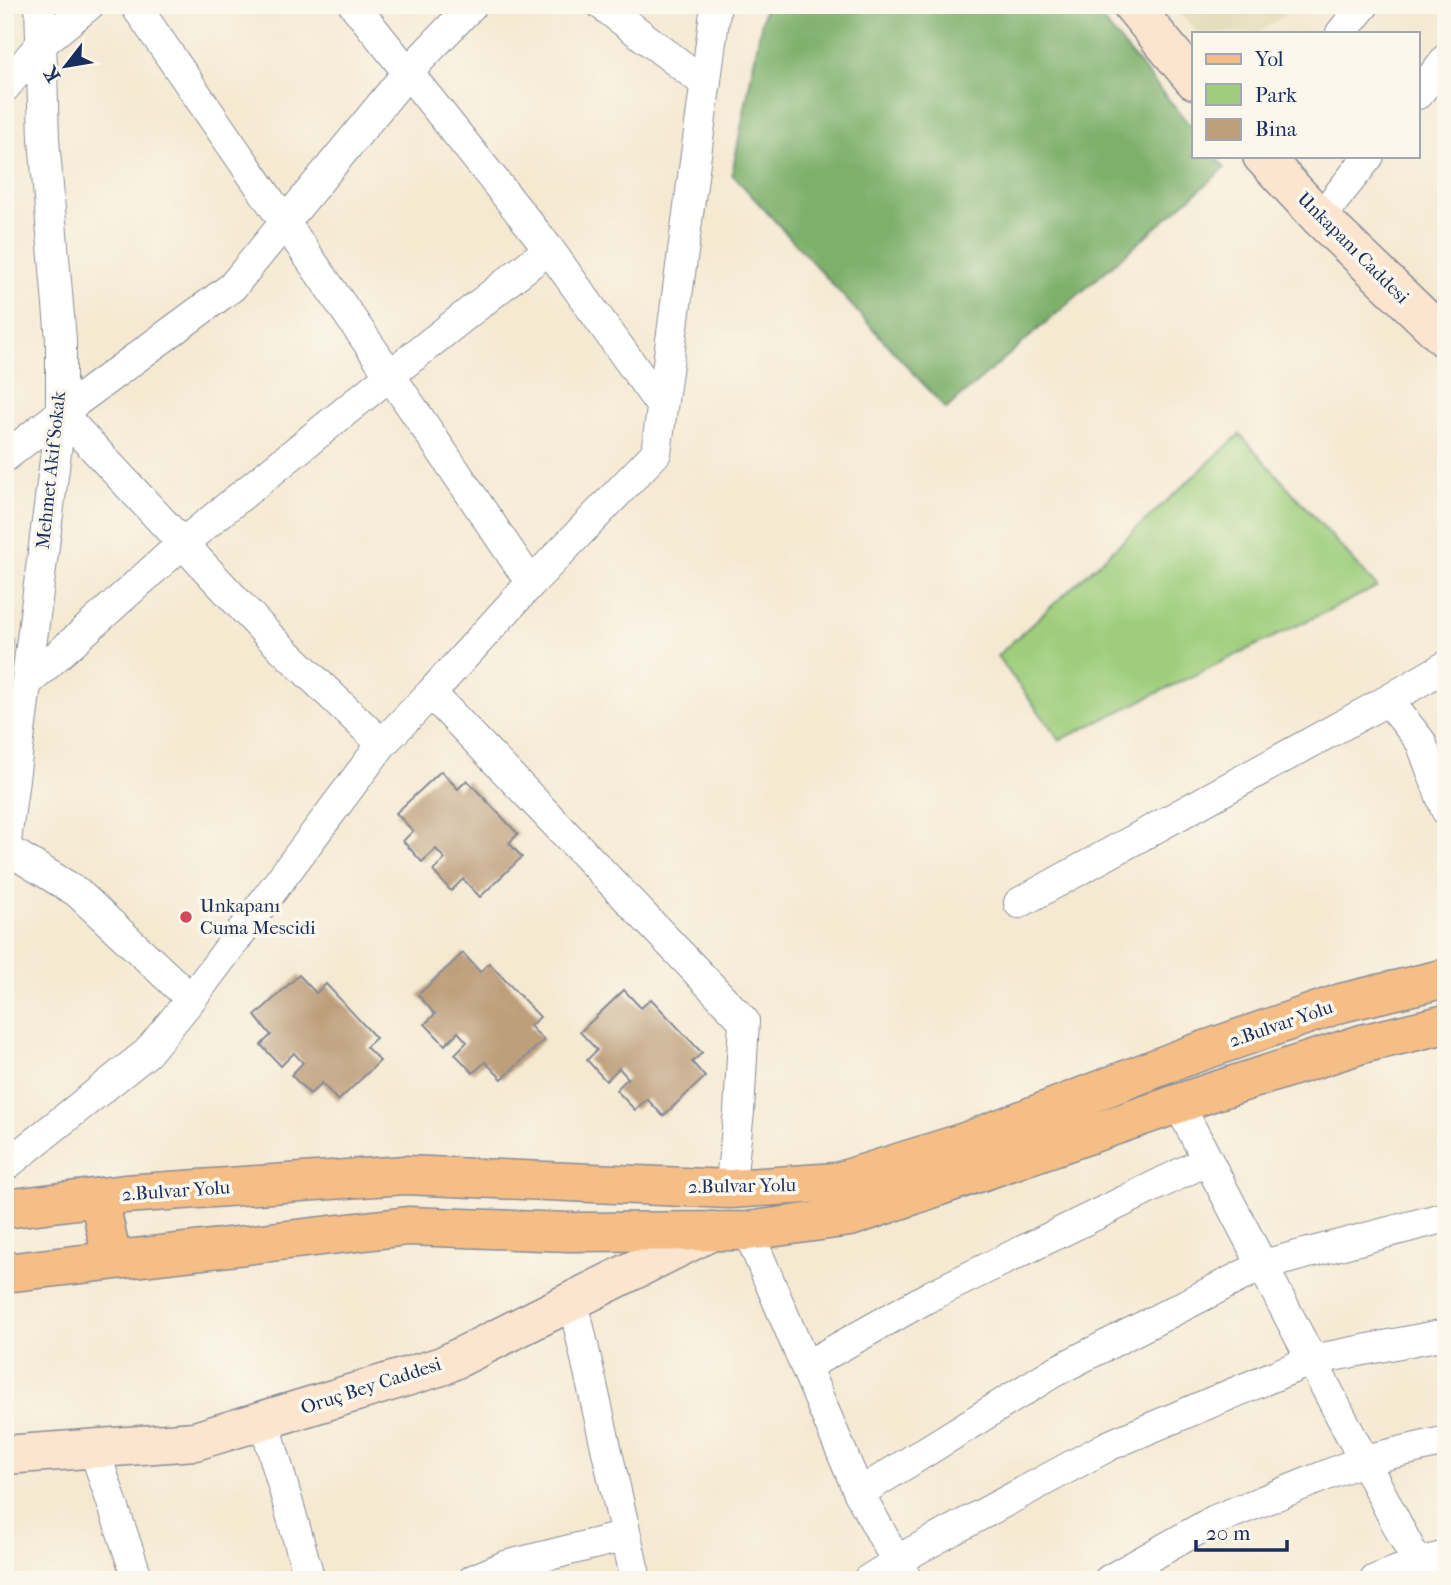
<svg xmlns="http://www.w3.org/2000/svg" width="1451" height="1585" font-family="'IM FELL French Canon',serif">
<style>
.built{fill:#e3dbba}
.green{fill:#9ecd7c;stroke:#5c7e6d;stroke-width:2}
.forest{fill:#7eb06c;stroke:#4c7065;stroke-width:2}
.building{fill:#be9f7c}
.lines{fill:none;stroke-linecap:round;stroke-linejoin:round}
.street-casing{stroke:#888c98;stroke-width:32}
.secondary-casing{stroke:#888c98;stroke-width:41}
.primary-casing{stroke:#888c98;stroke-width:41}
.street{stroke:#fff;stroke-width:30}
.secondary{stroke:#fbe5cf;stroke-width:38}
.primary{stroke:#f6be87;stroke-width:38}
.poi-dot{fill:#d1495b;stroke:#fbf7ec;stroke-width:2.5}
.labels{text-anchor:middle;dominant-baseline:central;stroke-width:7;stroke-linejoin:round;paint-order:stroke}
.street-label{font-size:19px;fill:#1b2f5e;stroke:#fbf7ec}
.poi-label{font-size:19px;fill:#1b2f5e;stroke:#fbf7ec;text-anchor:start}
</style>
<rect width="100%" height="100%" fill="#fbf7ec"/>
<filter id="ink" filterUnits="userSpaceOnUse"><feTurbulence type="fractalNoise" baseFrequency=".0143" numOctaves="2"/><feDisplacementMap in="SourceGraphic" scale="14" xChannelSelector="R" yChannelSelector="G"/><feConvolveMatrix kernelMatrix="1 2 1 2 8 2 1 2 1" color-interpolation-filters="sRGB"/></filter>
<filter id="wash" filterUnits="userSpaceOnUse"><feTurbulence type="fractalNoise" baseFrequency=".00686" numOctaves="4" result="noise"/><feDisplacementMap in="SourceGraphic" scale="28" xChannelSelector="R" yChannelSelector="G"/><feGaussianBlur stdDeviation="1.57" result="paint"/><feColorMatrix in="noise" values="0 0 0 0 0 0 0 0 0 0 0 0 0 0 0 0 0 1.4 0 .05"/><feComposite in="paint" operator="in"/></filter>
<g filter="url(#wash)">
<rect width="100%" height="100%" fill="#f5e9d2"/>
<path class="built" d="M1171,5H1298L1259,33H1198Z"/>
<path class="green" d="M1240,434L1377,587L1060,740L997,656Z
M16,644L5,765V655Z"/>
<path class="forest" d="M765,5H1090L1194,130V156H1215L1225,168L946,409L732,174Z"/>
<g id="blocks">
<path class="building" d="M441,771L458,789L467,780L518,834L509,843L522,857L480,897L463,879L451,891L433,871L445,859L436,849L422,862L403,841L413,831L396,813Z
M463,953L480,972L489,963L540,1017L530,1026L544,1040L502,1079L485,1062L473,1073L455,1054L467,1042L458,1032L445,1045L425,1024L435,1014L418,995Z
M299,975L316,993L326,984L376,1038L366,1047L380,1061L338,1101L322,1083L310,1094L291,1075L303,1063L294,1053L281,1066L261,1045L271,1035L255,1016Z
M624,990L641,1008L651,999L702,1053L692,1062L705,1077L663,1116L647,1099L635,1110L616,1090L628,1078L619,1068L606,1081L587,1060L597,1050L580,1032Z"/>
</g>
</g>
<g filter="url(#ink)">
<use href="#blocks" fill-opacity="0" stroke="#888c98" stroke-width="2"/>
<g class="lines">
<g class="street-casing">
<path id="street" d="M135,5L390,375L531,583
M354,5L549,249
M602,5L706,84
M1341,33L1364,5
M5,87L41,44L89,5
M1418,94L1446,59
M1320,218L1369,156
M61,413L269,636L382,744
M5,457L61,413L232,287L408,72L472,5
M28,682L183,543L390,375L549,249L662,407
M431,693L744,1021L739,1112L730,1189
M1388,700L1421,742L1446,810
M5,848L77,892L191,999
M5,849L61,413V340L44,139L40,5
M1019,903L1388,700L1446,666
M1178,1103L1426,1580
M5,1166L147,1053L191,999L382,744L431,693L531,583L656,453L716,5
M748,1231L859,1493L1052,1373L1263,1265L1446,1217
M573,1301L636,1580
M806,1366L932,1295L1208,1160
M264,1420L310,1580
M94,1449L138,1580
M859,1493L907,1580
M473,1580L505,1566L626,1536
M868,1580L914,1551L1110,1445L1312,1360L1446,1334
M1109,1580L1215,1520L1364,1460L1446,1441
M1375,1580L1418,1563L1446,1556"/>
</g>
<g class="secondary-casing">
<path id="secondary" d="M1132,5L1194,80
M1262,156L1320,218L1446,339
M5,1455L195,1441L442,1366L712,1231"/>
</g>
<g class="primary-casing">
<path id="primary" d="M99,1197L112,1260
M5,1209L125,1194L405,1175L730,1189L837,1182L965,1142L1185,1057L1341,1003L1446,978
M5,1273L408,1226L569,1232L748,1231L850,1217L1209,1093L1362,1044L1446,1024"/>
</g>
<use href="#street" class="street"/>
<use href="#secondary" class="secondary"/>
<use href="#primary" class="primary"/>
</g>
</g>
<circle class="poi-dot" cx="186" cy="917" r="7"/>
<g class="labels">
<g class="street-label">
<text transform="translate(1353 248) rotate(45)">Unkapanı Caddesi</text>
<text transform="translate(51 470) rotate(-84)">Mehmet Akif Sokak</text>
<text transform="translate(1281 1024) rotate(-19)">2.Bulvar Yolu</text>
<text transform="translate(742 1186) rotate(-1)">2.Bulvar Yolu</text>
<text transform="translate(176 1191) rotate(-4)">2.Bulvar Yolu</text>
<text transform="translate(371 1386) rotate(-18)">Oruç Bey Caddesi</text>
</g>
<g class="poi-label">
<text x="200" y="906">Unkapanı<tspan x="200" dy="22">Cuma Mescidi</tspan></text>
</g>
</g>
<rect width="1451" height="1585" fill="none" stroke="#fbf7ec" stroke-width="28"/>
<rect x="1192" y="32" width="228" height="126" fill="#fbf7ec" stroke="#a1a7b3" stroke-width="2"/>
<rect x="1206" y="54" width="35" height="10" fill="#f6be87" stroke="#a1a7b3" stroke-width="2"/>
<text x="1255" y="66" font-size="21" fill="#1b2f5e">Yol</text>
<rect x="1206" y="84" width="35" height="21" fill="#9ecd7c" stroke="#a1a7b3" stroke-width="2"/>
<text x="1255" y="102" font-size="21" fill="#1b2f5e">Park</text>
<rect x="1206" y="119" width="35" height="21" fill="#be9f7c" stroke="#a1a7b3" stroke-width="2"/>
<text x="1255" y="136" font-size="21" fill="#1b2f5e">Bina</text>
<g transform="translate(66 66) rotate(239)" stroke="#fbf7ec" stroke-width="5" paint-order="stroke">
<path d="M0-5L12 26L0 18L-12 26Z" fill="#1b2f5e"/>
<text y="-10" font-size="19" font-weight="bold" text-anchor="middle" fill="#1b2f5e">K</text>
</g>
<path d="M1196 1540v10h91v-10" fill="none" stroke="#1b2f5e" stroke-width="3.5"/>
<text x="1206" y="1540" font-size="21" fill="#1b2f5e" stroke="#fbf7ec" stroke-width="5" paint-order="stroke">20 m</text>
</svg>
